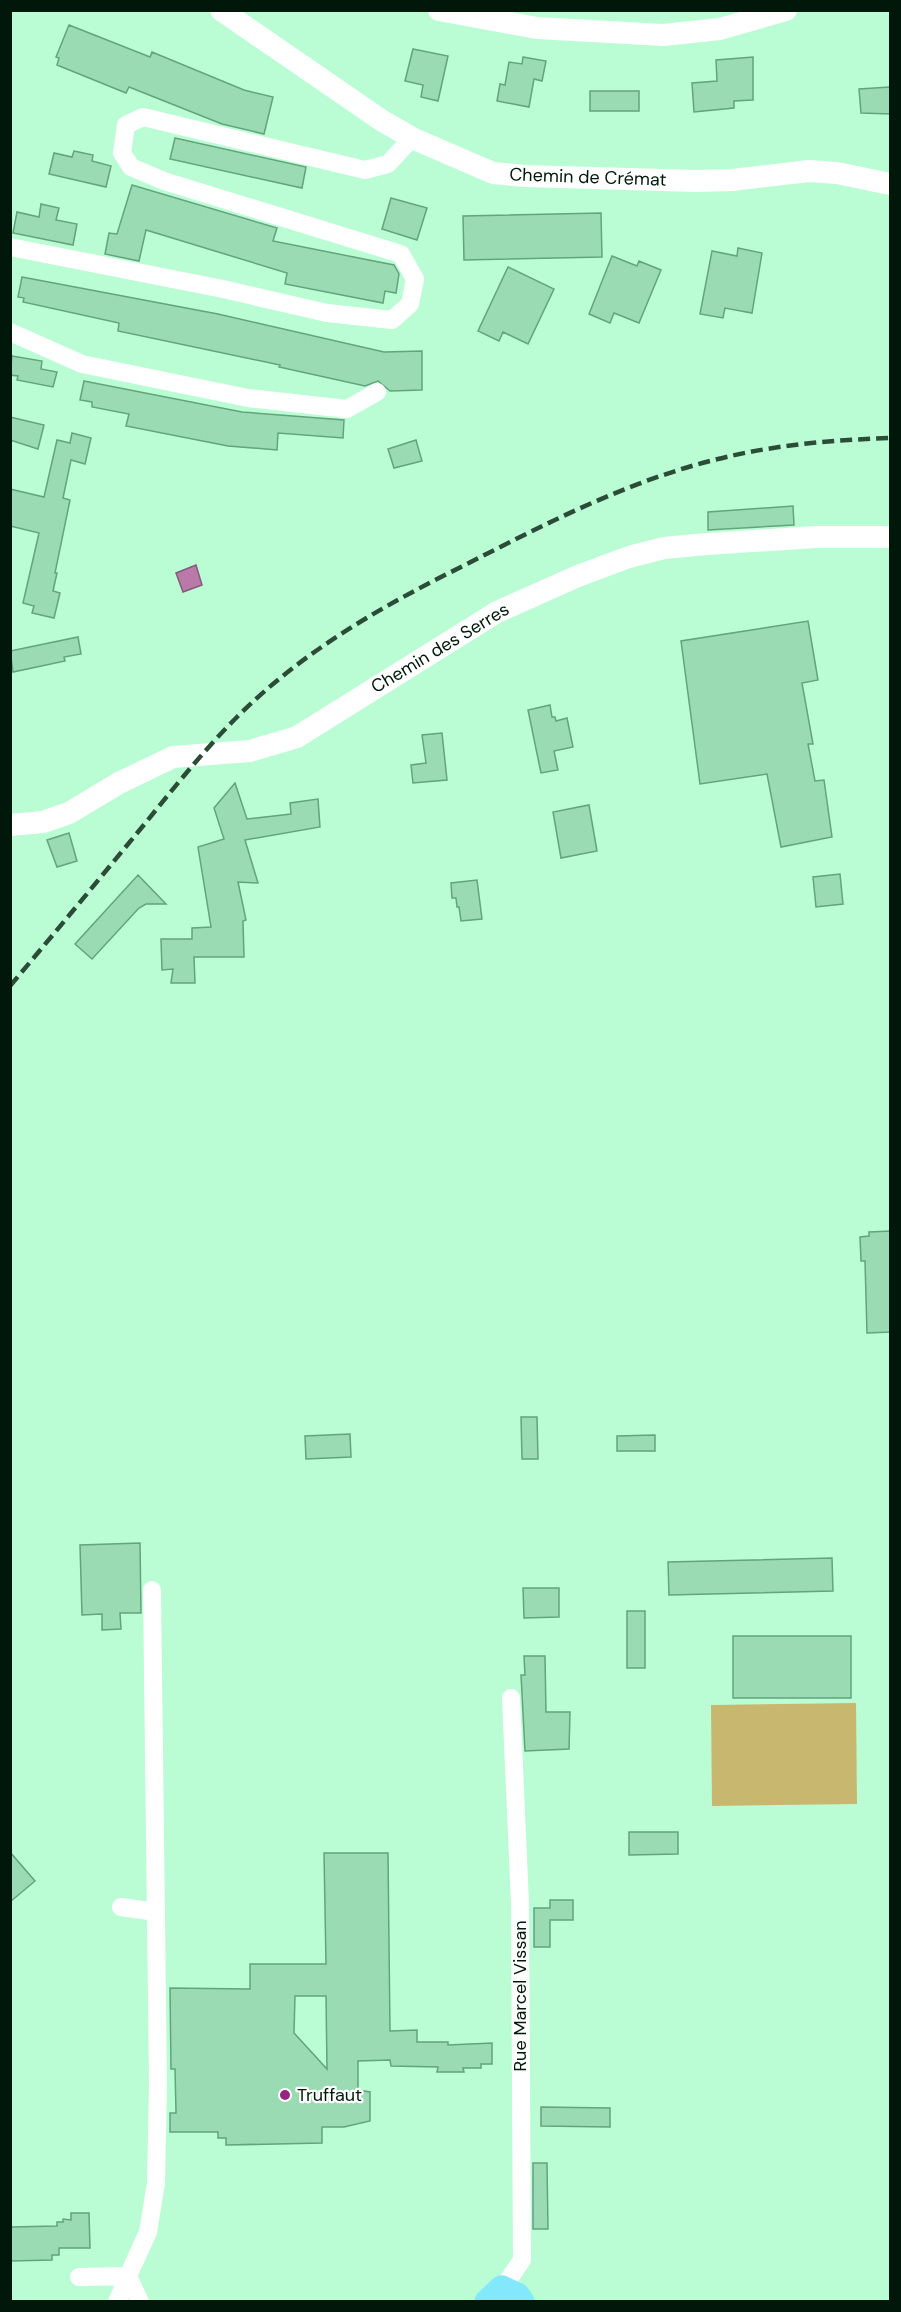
<svg xmlns="http://www.w3.org/2000/svg" width="901" height="2312" font-family="'DM Sans',sans-serif">
<style>
.green{fill:#c8b86f}
.water{fill:#ba79a9;stroke:#825c79;stroke-width:1.5}
.building{fill:#9adbb3;stroke:#63a37d;stroke-width:1.5;fill-rule:evenodd}
.lines{fill:none;stroke-linecap:round;stroke-linejoin:round}
.minor{stroke:#fff;stroke-width:18}
.tertiary{stroke:#fff;stroke-width:22}
.primary{stroke:#84e8fd;stroke-width:27}
.rail{stroke:#2b4d38;stroke-width:4.5;stroke-dasharray:12 6;stroke-linecap:butt}
.poi-dot{fill:#982582;stroke:#fff;stroke-width:2}
.labels{text-anchor:middle;dominant-baseline:central;stroke-width:4.5;stroke-linejoin:round;paint-order:stroke}
.street-label{font-size:18px;fill:#001709;stroke:#fff}
.poi-label{font-size:18px;fill:#001709;stroke:#fff;text-anchor:start}
</style>
<rect width="100%" height="100%" fill="#bafdd4"/>
<path class="green" d="M856,1703L857,1804L712,1806L711,1705Z"/>
<path class="water" d="M196,565L202,585L183,592L176,573Z"/>
<path class="building" d="M69,25L150,57L152,52L244,90L273,97L264,134L222,124L129,87L126,93L57,65L59,58L56,57Z
M413,49L448,56L438,101L421,97L423,85L405,81Z
M523,57L546,61L542,81L534,79L529,107L497,101L500,84L505,85L509,62L522,64Z
M753,57V100L734,101V108L694,112L692,83L717,81L716,60Z
M890,87L891,114L861,113L859,89Z
M590,91H639V111H590Z
M175,138L306,167L302,188L170,159Z
M74,151L93,155L92,161L111,166L106,187L49,174L54,153L72,157Z
M132,185L277,228L273,241L394,265L399,274L396,293L385,291L383,303L285,284L287,273L146,230L139,261L105,254L109,233L117,234Z
M391,198L427,208L417,240L382,229Z
M41,204L59,208L56,220L77,224L73,245L13,233L17,212L39,217Z
M601,213L602,257L464,260L463,216Z
M738,248L762,253L752,313L725,308L723,318L700,314L712,251L737,256Z
M612,256L637,266L639,261L661,270L639,323L614,313L610,323L589,314Z
M508,267L554,289L528,344L503,332L499,341L478,331Z
M22,277L218,314L384,352L422,351V390L390,391L378,381L365,386L279,367L280,365L118,331L119,323L23,302L24,298L18,297Z
M12,356L42,361L41,369L57,372L53,387L17,380L18,376L10,375Z
M84,381L242,412L344,420L343,438L278,433L277,450L228,446L126,426L129,414L92,407V402L80,400Z
M10,417L44,425L38,449L10,440Z
M72,433L91,438L85,464L71,460L63,498L70,500L55,573H57L53,591L60,593L54,618L32,613L34,606L23,603L39,533L10,526V489L44,497L57,440L70,443Z
M416,440L422,461L394,468L388,449Z
M793,506L794,525L708,530V512Z
M808,621L818,680L802,683L813,744H808L815,781L824,780L832,837L781,847L767,774L700,784L681,641Z
M78,637L81,654L64,657L65,661L13,672L10,651Z
M550,705L552,717H555L556,721L567,718L573,747L554,751L558,770L541,773L528,710Z
M442,733L447,780L413,783L411,765L426,763L422,735Z
M235,783L247,819L291,814L290,803L318,799L320,827L245,840L258,883L238,882L246,920L243,921L244,957H194L195,983H171L173,969L162,970L161,939H192V928L211,927L198,847L224,839L214,808Z
M589,805L597,851L561,858L553,812Z
M69,833L77,861L57,867L47,840Z
M840,874L843,904L816,907L813,877Z
M138,875L166,904H146L139,908L92,959L75,944Z
M477,880L482,919L461,921L459,907H457L456,898H452L451,883Z
M891,1231V1332L867,1333L865,1261H861L860,1237L869,1236V1232Z
M521,1417H537L538,1459H522Z
M350,1434L351,1457L306,1459L305,1436Z
M655,1435V1451H617V1436Z
M140,1543L141,1613H120L121,1629L102,1630V1614L82,1615L80,1545Z
M832,1558L833,1591L669,1595L668,1562Z
M523,1588H559V1617L524,1618Z
M627,1611H645V1668H627Z
M733,1636H851V1698H733Z
M524,1656H545L546,1712H570L569,1749L525,1751L521,1675H525Z
M629,1832H678V1854L629,1855Z
M10,1852L35,1881L10,1902Z
M324,1853H388L390,2031L417,2030V2042H448V2045L492,2043V2064H481V2068H463L464,2072H437L438,2067L391,2066L390,2060L358,2061V2090L370,2092V2121L344,2127H322V2143L226,2145V2138H218V2132H170V2113H176L175,2069H171L170,1988L250,1989V1964H326ZM295,1996H326L327,2069L294,2033Z
M550,1900H573V1920H550V1947H534V1908H550Z
M541,2107L610,2108V2127L541,2126Z
M533,2163H547L548,2229H533Z
M71,2213H89L90,2248H59V2255H52V2260L10,2261V2227L57,2226V2222H63V2219L71,2220Z"/>
<g class="lines">
<path class="minor" d="M10,247L223,289L327,313L392,320L410,304L415,279L401,254L164,181L131,167L122,153L126,125L143,117L365,170L388,164L412,138
M10,332L82,364L248,398L347,409L377,392
M121,1907L156,1912
M128,2276L140,2302
M79,2277L128,2276L148,2232L156,2183L158,2084L152,1590
M502,2289L522,2260L520,1903L511,1698
M117,2302L128,2276"/>
<path class="tertiary" d="M221,10L381,120L412,138L493,173L525,176L696,181L732,180L809,171L837,173L890,184
M439,10L537,28L663,35L720,29L786,10
M10,825L43,822L69,813L119,783L173,757L250,751L297,737L497,612L578,576L629,557L664,548L707,544L816,537H890"/>
<path class="primary" d="M488,2302L502,2289L517,2296L521,2302"/>
<path class="rail" d="M10,986C53,935 96,883 138,832C170,793 201,753 237,717C303,651 382,606 465,565C545,524 626,482 714,460C772,445 831,440 890,438"/>
</g>
<circle class="poi-dot" cx="285" cy="2095" r="6"/>
<g class="labels">
<g class="street-label">
<text transform="translate(588 177) rotate(2)">Chemin de Crémat</text>
<text transform="translate(440 648) rotate(-31)">Chemin des Serres</text>
<text transform="translate(520 1996) rotate(-90)">Rue Marcel Vissan</text>
</g>
<g class="poi-label">
<text x="297" y="2095">Truffaut</text>
</g>
</g>
<rect width="901" height="2312" fill="none" stroke="#001709" stroke-width="24"/>
</svg>
